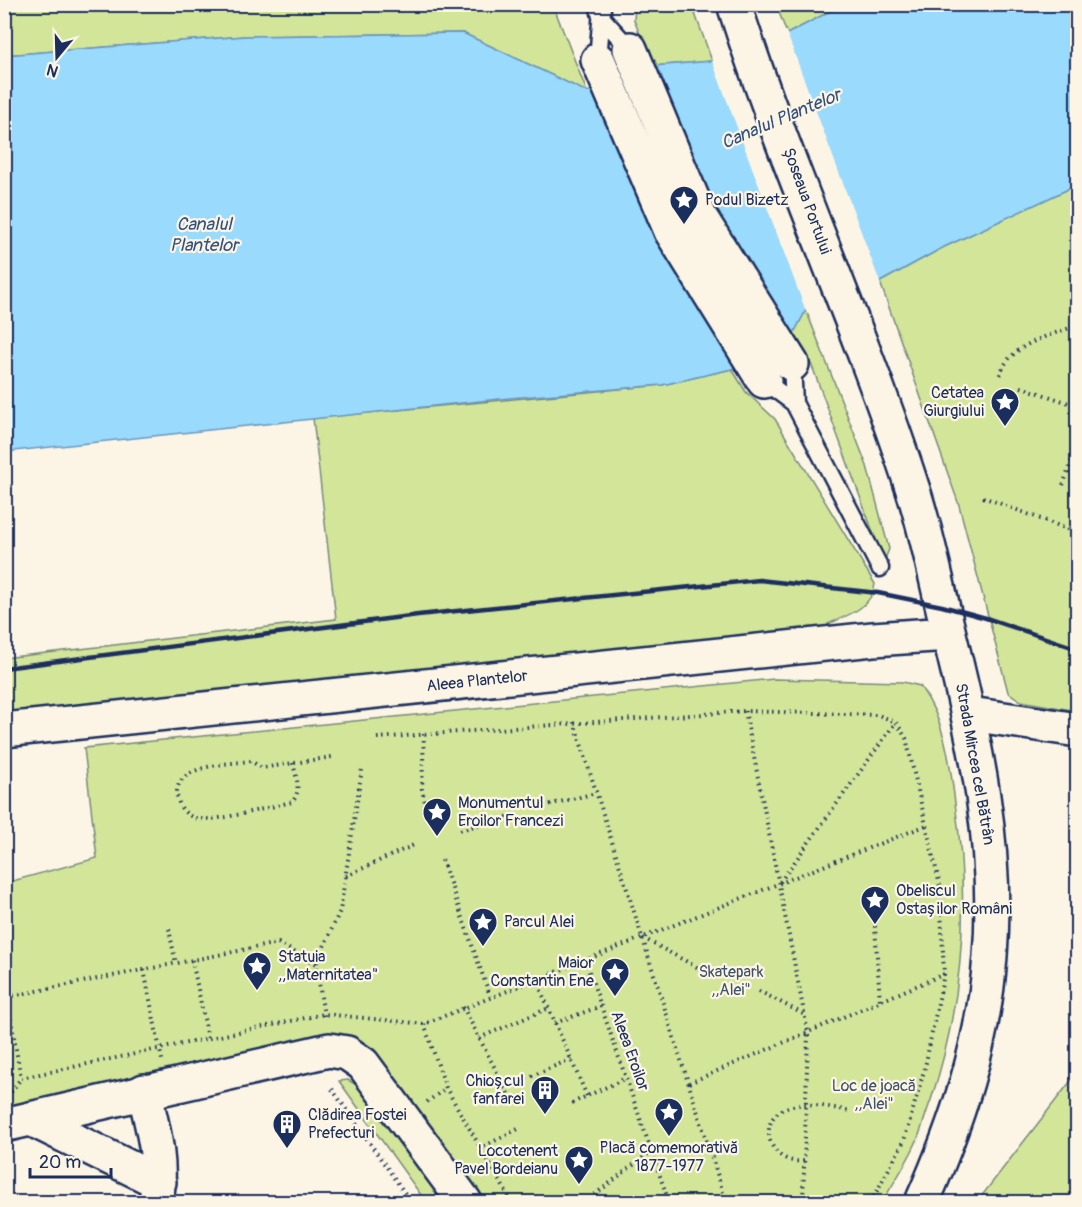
<svg xmlns="http://www.w3.org/2000/svg" width="1082" height="1207" font-family="Pangolin,sans-serif">
<style>
.green{fill:#d3e599;stroke:#778a7c;stroke-width:1.5}
.water{fill:#9adafc;stroke:#6796bd;stroke-width:1.5}
.pier{fill:#fcf5e5}
.lines{fill:none;stroke-linecap:round;stroke-linejoin:round}
.lane-casing{stroke:#1b2f5e;stroke-width:21}
.street-casing{stroke:#1b2f5e;stroke-width:38}
.secondary-casing{stroke:#1b2f5e;stroke-width:38}
.path{stroke:#1b2f5e;stroke-width:4;stroke-dasharray:1.5 4.5;stroke-linecap:butt}
.lane{stroke:#fcf5e5;stroke-width:16}
.street{stroke:#fcf5e5;stroke-width:33}
.secondary{stroke:#fcf5e5;stroke-width:33}
.rail{stroke:#1b2f5e;stroke-width:4.5}
.labels{text-anchor:middle;dominant-baseline:central;stroke-width:4.5;stroke-linejoin:round;paint-order:stroke}
.poi-label{font-size:16px;fill:#1b2f5e;stroke:#fcf5e5;text-anchor:start}
.street-label{font-size:16px;fill:#1b2f5e;stroke:#fcf5e5}
.park-label{font-size:16px;fill:#40536a;stroke:#fcf5e5}
.water-label{font-size:18px;font-style:italic;fill:#34517e;stroke:#fcf5e5}
</style>
<rect width="100%" height="100%" fill="#fcf5e5"/>
<filter id="ink" filterUnits="userSpaceOnUse"><feTurbulence type="fractalNoise" baseFrequency=".0167" numOctaves="2"/><feDisplacementMap in="SourceGraphic" scale="12" xChannelSelector="R" yChannelSelector="G"/><feConvolveMatrix kernelMatrix="1 2 1 2 8 2 1 2 1" color-interpolation-filters="sRGB"/></filter>
<g filter="url(#ink)">
<path class="green" d="M776,4L842,5L787,34Z
M5,5H553L587,92L463,33L245,36L5,55Z
M635,5H692L712,61L653,66L634,20Z
M1077,185V711L1021,701L1008,692L959,505L880,282L942,248Z
M806,310L867,466L889,549L884,562L808,355L794,333Z
M732,369L746,392L775,419L875,584C873,607 847,616 828,624L830,630L5,714L4,658L336,619L313,418L662,385Z
M774,679L903,682L920,686C945,720 950,762 955,803C970,903 963,1003 931,1100C925,1115 921,1133 914,1147C905,1166 893,1184 882,1202H465L347,1053L5,1125V883L97,858L84,748Z
M1077,1073V1202H977Z
M348,1080L362,1088L444,1202H426L339,1081Z"/>
<path class="water" d="M842,5H1077V185L942,248L880,282L806,310L794,333L732,369L662,385L499,399L5,452V55L245,36L463,33L587,92L653,66L712,61L787,34Z"/>
<path class="pier" d="M786,31L881,285L807,314L711,58Z"/>
<g class="lines">
<g class="lane-casing">
<path id="lane" d="M598,4L601,17L630,49
M598,60L602,10
M792,364L794,403L880,568
M764,381L794,403"/>
</g>
<g class="street-casing">
<path id="street" d="M630,49L700,217L792,364
M598,60L671,231L764,381
M144,1091C153,1129 163,1163 156,1201
M31,1119L159,1182"/>
</g>
<g class="secondary-casing">
<path id="secondary" d="M734,4C786,168 859,324 912,487C928,535 937,585 949,634C975,739 999,847 990,956C984,1043 957,1123 922,1202
M970,714L1078,730
M4,730L873,639L949,634
M4,1125L329,1050L347,1053L363,1064L465,1202"/>
</g>
<path class="path" d="M1000,375C1010,343 1050,336 1078,325
M1021,387L1078,406
M1063,485L1078,444
M983,497L1078,533
M745,711L808,1033L803,1202
M574,722L726,1202
M424,734L422,789L428,816
M377,738L745,711L878,715L896,722L906,738L940,886L944,974L925,1067L904,1141L871,1202
M293,763C296,777 302,791 292,802C268,807 222,821 200,819C191,818 182,812 179,803C165,765 227,764 251,761L262,768L332,757
M544,806L596,793
M460,830L514,815
M442,860L490,996
M346,876L416,844
M780,882L896,722
M875,926L880,1002
M169,929L176,964
M643,938L704,971
M192,960L208,1038
M585,960L669,1202
M316,964L278,943L7,997L21,1078L324,1014L424,1024L927,825
M144,970L162,1060
M536,979L587,1096
M759,991L805,1015
M463,1007L512,1101
M324,1016L316,964L340,911L362,769
M555,1023L601,1006
M424,1024L446,1088L512,1202
M479,1038L549,1008
M689,1083L944,974
M504,1088L571,1059
M332,1089L411,1202
M11,1092L21,1078
M427,1102L446,1088
M572,1103L626,1078
M479,1149L520,1128
M804,1161C769,1166 755,1120 786,1108C805,1100 831,1108 851,1111
M585,1202L653,1150"/>
<use href="#lane" class="lane"/>
<use href="#street" class="street"/>
<use href="#secondary" class="secondary"/>
<path class="rail" d="M4,668L418,615L759,580L878,593L942,606L986,618L1078,649"/>
</g>
</g>
<defs>
<g id="sight-pin" transform="scale(1.5)"><path d="M0 17L-7.5 6A9.5 9.5 0 1 1 7.5 6Z" fill="#1b2f5e" stroke="#fcf5e5"/><path d="M0-6L1.8-2.2L6-1.7L2.9 1.2L3.7 5.4L0 3.3L-3.7 5.4L-2.9 1.2L-6-1.7L-1.8-2.2Z" fill="#fff"/></g>
<g id="building-pin" transform="scale(1.5)"><path d="M0 17L-7.5 6A9.5 9.5 0 1 1 7.5 6Z" fill="#1b2f5e" stroke="#fcf5e5"/><path d="M-4-6H4V6H1V3H-1V6H-4ZM-2.5-4.3h1.7v1.8h-1.7ZM.8-4.3h1.7v1.8H.8ZM-2.5-1h1.7V.8h-1.7ZM.8-1h1.7V.8H.8Z" fill="#fff"/></g>
</defs>
<g fill-rule="evenodd">
<use href="#sight-pin" x="684" y="200"/>
<use href="#sight-pin" x="1005" y="402"/>
<use href="#sight-pin" x="437" y="812"/>
<use href="#sight-pin" x="875" y="900"/>
<use href="#sight-pin" x="483" y="922"/>
<use href="#sight-pin" x="257" y="966"/>
<use href="#sight-pin" x="615" y="972"/>
<use href="#building-pin" x="545" y="1090"/>
<use href="#sight-pin" x="669" y="1112"/>
<use href="#building-pin" x="287" y="1124"/>
<use href="#sight-pin" x="579" y="1160"/>
</g>
<g class="labels">
<g class="poi-label">
<text x="705" y="200">Podul Bizetz</text>
<text x="984" y="393" text-anchor="end">Cetatea<tspan x="984" dy="18">Giurgiului</tspan></text>
<text x="458" y="803">Monumentul<tspan x="458" dy="18">Eroilor Francezi</tspan></text>
<text x="896" y="891">Obeliscul<tspan x="896" dy="18">Ostașilor Români</tspan></text>
<text x="504" y="922">Parcul Alei</text>
<text x="278" y="957">Statuia<tspan x="278" dy="18">,,Maternitatea"</tspan></text>
<text x="594" y="963" text-anchor="end">Maior<tspan x="594" dy="18">Constantin Ene</tspan></text>
<text x="524" y="1081" text-anchor="end">Chioșcul<tspan x="524" dy="18">fanfarei</tspan></text>
<text x="308" y="1115">Clădirea Fostei<tspan x="308" dy="18">Prefecturi</tspan></text>
<text x="669" y="1148" text-anchor="middle">Placă comemorativă<tspan x="669" dy="18">1877-1977</tspan></text>
<text x="558" y="1151" text-anchor="end">Locotenent<tspan x="558" dy="18">Pavel Bordeianu</tspan></text>
</g>
<g class="street-label">
<text transform="translate(807 201) rotate(70)">Șoseaua Portului</text>
<text transform="translate(477 681) rotate(-6)">Aleea Plantelor</text>
<text transform="translate(975 764) rotate(80)">Strada Mircea cel Bătrân</text>
<text transform="translate(630 1051) rotate(70)">Aleea Eroilor</text>
</g>
<g class="park-label">
<text x="731" y="972">Skatepark<tspan x="731" dy="18">,,Alei"</tspan></text>
<text x="874" y="1086">Loc de joacă<tspan x="874" dy="18">,,Alei"</tspan></text>
</g>
<g class="water-label">
<text transform="translate(781 119) rotate(-23)">Canalul Plantelor</text>
<text x="204" y="224">Canalul<tspan x="204" dy="21">Plantelor</tspan></text>
</g>
</g>
<rect width="1082" height="1207" fill="none" stroke="#fcf5e5" stroke-width="24"/>
<rect x="12" y="12" width="1058" height="1183" fill="none" stroke="#1b2f5e" stroke-width="2" filter="url(#ink)"/>
<g transform="translate(57 57) rotate(199)" stroke="#fcf5e5" stroke-width="4.5" paint-order="stroke">
<path d="M0-4.5L10 22L0 15L-10 22Z" fill="#1b2f5e"/>
<text y="-9" font-size="16" font-weight="bold" text-anchor="middle" fill="#1b2f5e">N</text>
</g>
<path d="M30 1168v9h81v-9" fill="none" stroke="#1b2f5e" stroke-width="3"/>
<text x="39" y="1168" font-size="18" fill="#1b2f5e" stroke="#fcf5e5" stroke-width="4.5" paint-order="stroke">20 m</text>
</svg>
